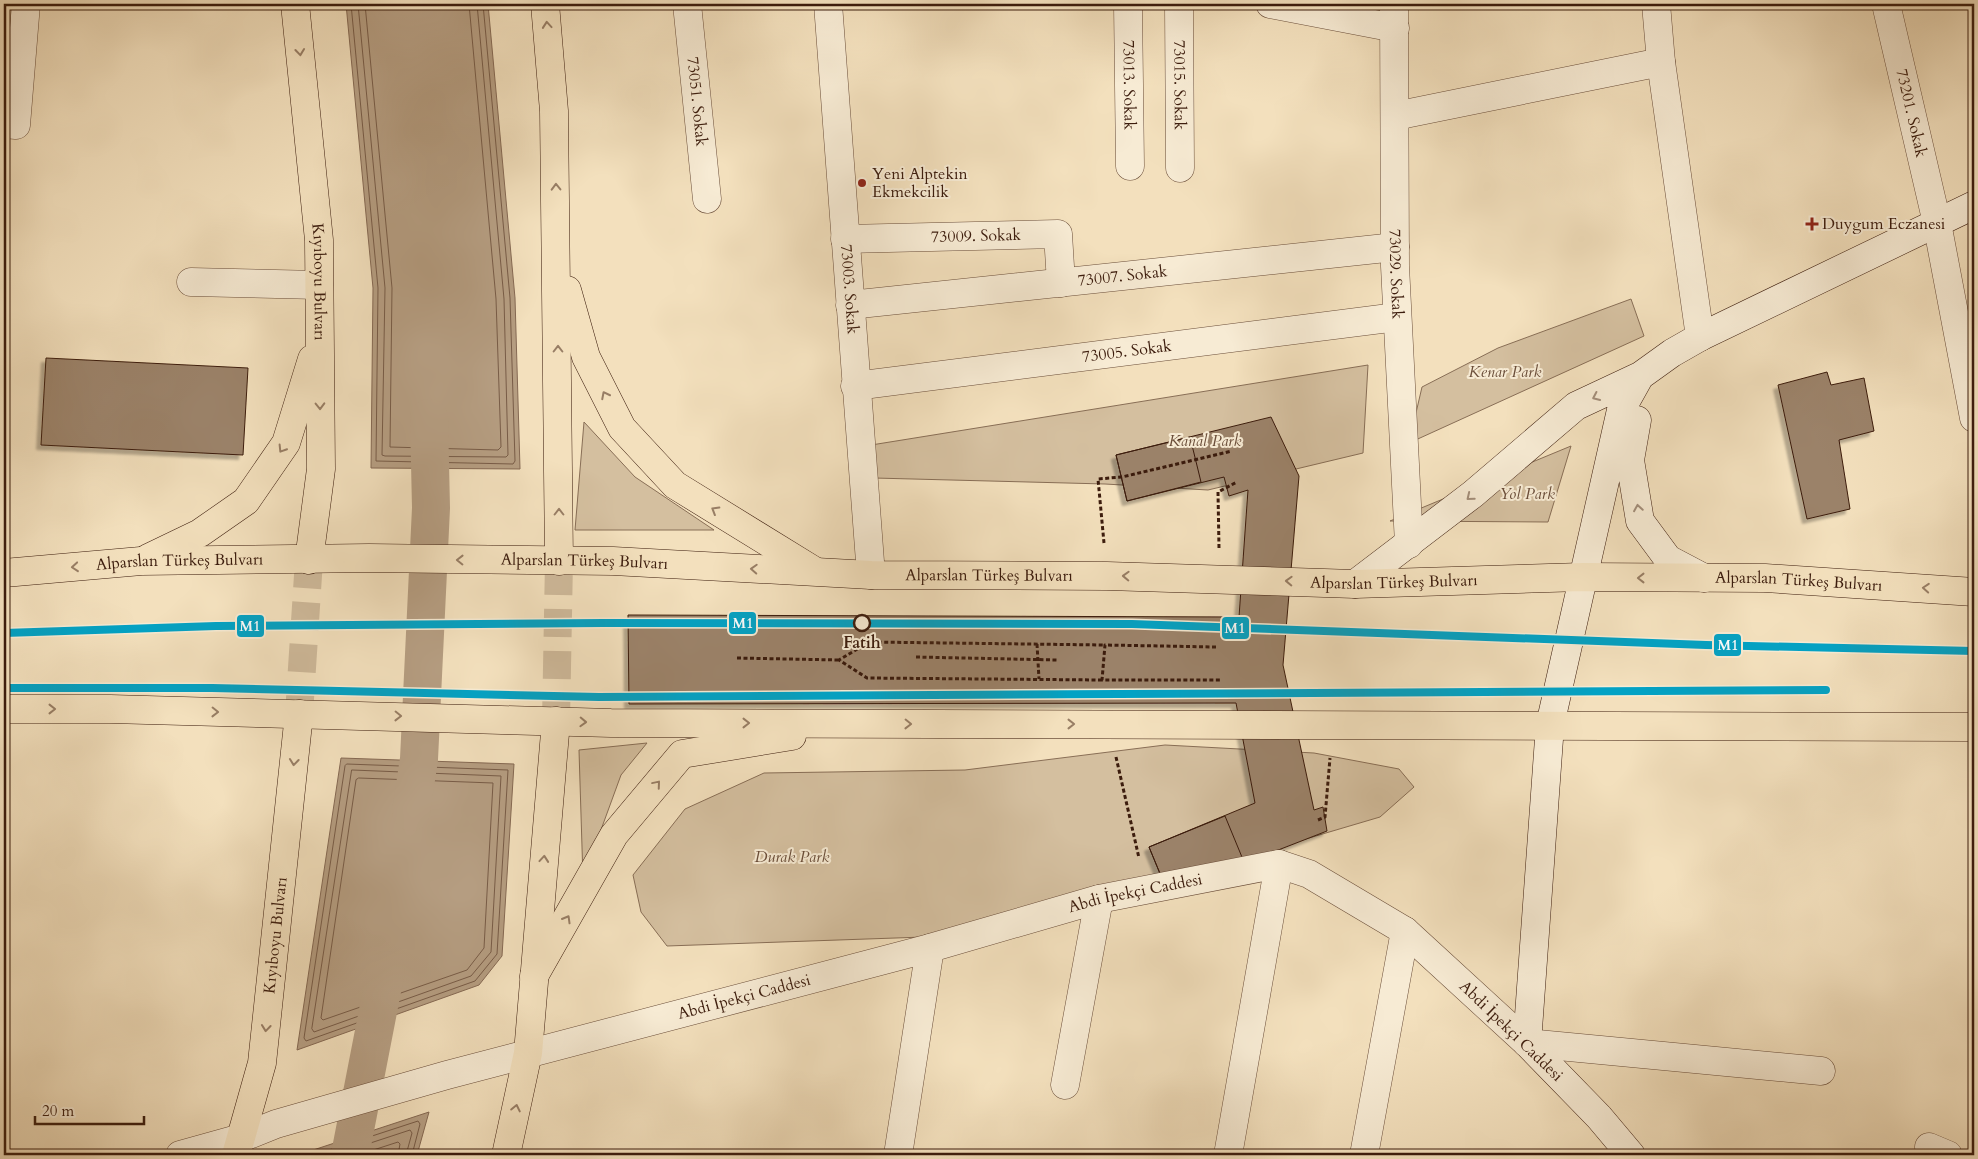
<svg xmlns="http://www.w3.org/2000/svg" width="1978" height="1159" font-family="Cardo,serif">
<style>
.green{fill:#d4bf9f;stroke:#886e56}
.water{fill:#b59d81;stroke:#856953}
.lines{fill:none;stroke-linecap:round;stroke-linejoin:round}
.shore{stroke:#785c47;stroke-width:1}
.canal{stroke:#b59d81;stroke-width:38}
.building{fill:#9b8269;stroke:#3c1c0d;filter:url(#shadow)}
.primary-tunnel{stroke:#ceb99a;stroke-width:28;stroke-dasharray:28 14;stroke-linecap:butt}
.minor-casing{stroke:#6a4d39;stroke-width:29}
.tertiary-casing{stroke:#6a4d39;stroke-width:29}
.secondary-casing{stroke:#3c1c0d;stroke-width:29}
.primary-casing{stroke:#3c1c0d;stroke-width:29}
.path{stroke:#3c1c0d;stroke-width:3;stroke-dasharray:4 2.5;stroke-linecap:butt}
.minor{stroke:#f7ebd4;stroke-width:28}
.tertiary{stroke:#f7ebd4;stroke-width:28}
.secondary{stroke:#f7ebd4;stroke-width:28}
.primary{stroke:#f3e0bd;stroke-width:28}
.metro-1-casing{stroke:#f7ebd4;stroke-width:11}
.metro-1{stroke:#03a2c4;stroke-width:8}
.oneway{stroke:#987e65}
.oneway2{stroke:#a38e7a}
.poi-dot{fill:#8f2418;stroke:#f7ebd4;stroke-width:2}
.stop-dot{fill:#f7ebd4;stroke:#3c1c0d;stroke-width:2.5}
.labels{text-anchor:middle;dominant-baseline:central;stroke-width:4;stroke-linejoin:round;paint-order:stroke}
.street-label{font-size:16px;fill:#3c1c0d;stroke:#f7ebd4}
.poi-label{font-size:16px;fill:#3c1c0d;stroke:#f7ebd4;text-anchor:start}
.park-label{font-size:16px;font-style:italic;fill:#6a4d39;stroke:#f7ebd4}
.stop-label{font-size:16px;font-weight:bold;fill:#3c1c0d;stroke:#f7ebd4}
.line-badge{stroke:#f7ebd4;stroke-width:2}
.badge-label{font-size:14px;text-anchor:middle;font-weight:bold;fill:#fff}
</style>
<defs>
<filter id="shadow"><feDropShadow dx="-4.5" dy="4.5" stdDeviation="1" flood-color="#0004"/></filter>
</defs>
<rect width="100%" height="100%" fill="#f3e0bd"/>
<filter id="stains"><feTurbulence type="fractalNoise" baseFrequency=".004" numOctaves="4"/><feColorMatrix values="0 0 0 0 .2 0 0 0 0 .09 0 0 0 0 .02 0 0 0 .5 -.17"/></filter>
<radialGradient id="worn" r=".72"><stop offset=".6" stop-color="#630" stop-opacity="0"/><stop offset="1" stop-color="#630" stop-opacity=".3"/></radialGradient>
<path class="green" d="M1631,299L1644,336L1409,443L1422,387L1498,348Z
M1368,365L1363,453L1208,490L1105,484L874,478L865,446Z
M584,422L635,477L714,530H575Z
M1571,446L1548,522L1390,521Z
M647,743L621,775L583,879L579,750Z
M1165,745L1314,753L1399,769L1414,787L1380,817L981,935L667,946L641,912L633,875L685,809L764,773L965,770Z"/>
<path class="water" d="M346,4H488L515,298L520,469L371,468L373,288Z
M341,758L514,764L502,956L479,985L297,1050Z
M429,1112L417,1155H298Z"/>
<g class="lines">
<path class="shore" d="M351,4L378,288L376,461L513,464L515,461L510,298L483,4
M358,4L385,288L382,455L385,456L506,457L508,455L504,299L477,4
M365,4L392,288L390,447L498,450L501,447L496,299L469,4
M347,764L508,770L497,954L475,981L306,1041L304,1038L345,766Z
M352,770L501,776L491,952L471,976L314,1032L312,1029Z
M359,778L493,783L484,948L467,970L323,1020L321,1018L356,780Z
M314,1155L418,1121L420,1124L412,1155
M334,1155L410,1130L412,1133L406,1155
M358,1155L398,1142L400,1144L398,1155"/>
<path class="canal" d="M411,812L419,759L431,508L429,418
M350,1155L386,970"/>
</g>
<path class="building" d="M46,358L248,368L243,455L41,445Z
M1827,372L1831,385L1864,378L1874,431L1839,440L1850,509L1807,519L1778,385Z
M1271,417L1299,476L1283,665L1314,810L1323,807L1327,831L1168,893L1149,847L1255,803L1236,703L629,704L628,615L1239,617L1248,490L1229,496L1224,477L1127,501L1116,455Z
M1190,437L1201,482L1127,501L1116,455Z
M1225,816L1244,862L1168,893L1149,847Z"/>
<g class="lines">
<path class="primary-tunnel" d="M299,714L309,560
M556,721L559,561"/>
<g class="minor-casing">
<g id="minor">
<path id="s1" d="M687,4L707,199"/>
<path id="s2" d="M828,4L871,575"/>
<path id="s3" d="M1128,4L1130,166"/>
<path id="s4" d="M1179,4L1180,168"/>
<path d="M1270,4L1395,28"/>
<path id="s5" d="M1394,4L1395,266L1409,544"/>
<path d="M1656,4L1661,62L1700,337"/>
<path id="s6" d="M1886,4L1937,223L1974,418"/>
<path d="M1395,116L1661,62"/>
<path d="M4,124L16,125L26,4"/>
<path id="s7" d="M845,239L1058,234L1061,283"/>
<path d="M191,282L319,285"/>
<path id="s8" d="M850,305L1395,247"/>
<path id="s9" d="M855,386L1397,317"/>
<path d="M1527,1043L1821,1071"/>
<path d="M1065,1085L1099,899"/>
<path d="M1929,1147L1948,1155"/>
<path d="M898,1155L930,948"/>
<path d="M1228,1155L1279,864"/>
<path d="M1364,1155L1405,931"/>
</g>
</g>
<g class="tertiary-casing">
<g id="tertiary">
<path id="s10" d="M180,1155L241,1138L276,1124L447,1075L930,948L1099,899L1279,864L1309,874L1405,931L1527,1043"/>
</g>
</g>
<g class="secondary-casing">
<path id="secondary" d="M1637,420L1630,460L1640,521L1668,559L1704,578
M1355,584L1473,494L1576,406L1640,376L1672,353L1700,337L1974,205
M1631,1155L1599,1117L1527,1043L1550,725L1621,410L1640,376"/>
</g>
<g class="primary-casing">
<g id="primary">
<path id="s11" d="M295,4L319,240L321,469L309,560"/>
<path d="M545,4L554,111L559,561"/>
<path d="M567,290L586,357L622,428L675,485L813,570"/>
<path d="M148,558L200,533L246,501L286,443L312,359"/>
<path id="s12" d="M4,573L141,561L369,558L613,561L871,575L1107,576L1355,584L1582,577L1765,578L1974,592"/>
<path d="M4,709H110L611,723L1974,727"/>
<path d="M534,976L614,835L682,754L792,736"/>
<path id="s13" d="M236,1155L262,1063L299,714"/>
<path d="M506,1155L528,1053L556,721"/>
</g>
</g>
<path class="path" d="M1104,543L1098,479L1122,477L1232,451
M1219,548L1218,492L1237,482
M1037,644L1039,679
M1216,647L1105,645L1102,680H1222
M916,657L1058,660
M737,658L839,660
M1102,680L867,678L839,660L869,642L1105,645
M1116,757L1139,858
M1318,820L1325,817L1330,758"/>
<use href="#minor" class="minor"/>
<use href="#tertiary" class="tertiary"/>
<use href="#secondary" class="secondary"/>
<use href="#primary" class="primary"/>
<g class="metro-1-casing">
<path id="metro-1" d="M4,633L216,626L603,623L1132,624L1706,645L1974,651
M4,688H212L599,697L1826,690"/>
</g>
<use href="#metro-1" class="metro-1"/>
</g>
<defs><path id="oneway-chevron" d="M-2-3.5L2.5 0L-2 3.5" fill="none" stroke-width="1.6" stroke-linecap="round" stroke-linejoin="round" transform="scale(1.25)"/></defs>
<g class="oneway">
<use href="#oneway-chevron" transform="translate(547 25) rotate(-95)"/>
<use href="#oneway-chevron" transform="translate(300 52) rotate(84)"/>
<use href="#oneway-chevron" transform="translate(556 187) rotate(-91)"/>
<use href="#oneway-chevron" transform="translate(558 349) rotate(-90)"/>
<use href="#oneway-chevron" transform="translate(605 395) rotate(-117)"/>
<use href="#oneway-chevron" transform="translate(320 406) rotate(89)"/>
<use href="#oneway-chevron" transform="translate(282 449) rotate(122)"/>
<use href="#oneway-chevron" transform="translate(715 510) rotate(-149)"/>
<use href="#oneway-chevron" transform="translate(559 512) rotate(-90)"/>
<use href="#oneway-chevron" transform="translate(460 560) rotate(-179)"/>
<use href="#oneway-chevron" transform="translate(75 567) rotate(175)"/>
<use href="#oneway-chevron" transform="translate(754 569) rotate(-177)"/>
<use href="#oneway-chevron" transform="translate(1126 576) rotate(-178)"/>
<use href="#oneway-chevron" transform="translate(1641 578) rotate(-180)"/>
<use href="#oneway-chevron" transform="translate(1289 581) rotate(-178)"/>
<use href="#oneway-chevron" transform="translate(1926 588) rotate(-176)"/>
<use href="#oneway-chevron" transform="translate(52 709)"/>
<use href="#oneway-chevron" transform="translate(215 712) rotate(1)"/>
<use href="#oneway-chevron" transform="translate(398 716) rotate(1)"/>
<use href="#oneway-chevron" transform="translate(583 722) rotate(2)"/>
<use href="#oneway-chevron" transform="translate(746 723)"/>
<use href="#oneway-chevron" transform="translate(908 724) rotate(1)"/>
<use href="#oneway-chevron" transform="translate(1071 724)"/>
<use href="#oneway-chevron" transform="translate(294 762) rotate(96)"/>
<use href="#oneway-chevron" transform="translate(657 784) rotate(-50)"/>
<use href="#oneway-chevron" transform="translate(544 859) rotate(-85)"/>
<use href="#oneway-chevron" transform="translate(567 919) rotate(-60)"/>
<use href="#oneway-chevron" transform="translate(266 1028) rotate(96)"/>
<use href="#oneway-chevron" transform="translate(516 1108) rotate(-78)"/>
</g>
<g class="oneway2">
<use href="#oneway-chevron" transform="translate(1596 397) rotate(155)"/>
<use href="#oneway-chevron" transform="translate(1470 497) rotate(141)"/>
<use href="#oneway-chevron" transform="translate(1638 508) rotate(-99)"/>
</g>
<g class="poi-dot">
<circle cx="862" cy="183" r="5"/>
<path d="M1809.5 216.5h5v5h5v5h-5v5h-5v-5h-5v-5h5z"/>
</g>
<circle class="stop-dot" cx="862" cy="623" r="8"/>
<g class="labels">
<g class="street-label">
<text stroke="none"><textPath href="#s3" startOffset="81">73013. Sokak</textPath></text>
<text stroke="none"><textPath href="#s4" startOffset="81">73015. Sokak</textPath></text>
<text stroke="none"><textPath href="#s1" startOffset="98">73051. Sokak</textPath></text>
<text stroke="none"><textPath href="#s6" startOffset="112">73201. Sokak</textPath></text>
<text stroke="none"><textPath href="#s7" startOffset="131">73009. Sokak</textPath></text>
<text stroke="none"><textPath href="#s5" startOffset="270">73029. Sokak</textPath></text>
<text stroke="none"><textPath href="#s8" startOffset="274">73007. Sokak</textPath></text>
<text stroke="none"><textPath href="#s11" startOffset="279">Kıyıboyu Bulvarı</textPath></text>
<text stroke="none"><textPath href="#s2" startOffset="286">73003. Sokak</textPath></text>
<text stroke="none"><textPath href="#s9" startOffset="274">73005. Sokak</textPath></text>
<text stroke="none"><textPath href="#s12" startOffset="581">Alparslan Türkeş Bulvarı</textPath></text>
<text stroke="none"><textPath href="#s12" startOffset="176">Alparslan Türkeş Bulvarı</textPath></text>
<text stroke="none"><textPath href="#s12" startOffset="986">Alparslan Türkeş Bulvarı</textPath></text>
<text stroke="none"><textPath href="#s12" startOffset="1391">Alparslan Türkeş Bulvarı</textPath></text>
<text stroke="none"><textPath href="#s12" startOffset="1796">Alparslan Türkeş Bulvarı</textPath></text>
<text stroke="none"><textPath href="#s10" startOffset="991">Abdi İpekçi Caddesi</textPath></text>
<text stroke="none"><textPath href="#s13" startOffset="224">Kıyıboyu Bulvarı</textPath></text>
<text stroke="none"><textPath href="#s10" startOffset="586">Abdi İpekçi Caddesi</textPath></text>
<text transform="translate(1511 1031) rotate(44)">Abdi İpekçi Caddesi</text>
</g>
<g class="poi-label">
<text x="872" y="174">Yeni Alptekin<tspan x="872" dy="18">Ekmekcilik</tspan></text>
<text x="1822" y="224">Duygum Eczanesi</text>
</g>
<g class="park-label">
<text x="1505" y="372">Kenar Park</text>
<text x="1205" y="441">Kanal Park</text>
<text x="1527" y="494">Yol Park</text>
<text x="792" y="857">Durak Park</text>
</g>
<g class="stop-label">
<text x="862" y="643">Fatih</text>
</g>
</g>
<g class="line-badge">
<rect x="728" y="611" width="29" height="24" rx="5" fill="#03a2c4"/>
<rect x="236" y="614" width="29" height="24" rx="5" fill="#03a2c4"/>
<rect x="1221" y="616" width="29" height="24" rx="5" fill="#03a2c4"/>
<rect x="1713" y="633" width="29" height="24" rx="5" fill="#03a2c4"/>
</g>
<g class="badge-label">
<text x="743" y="628">M1</text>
<text x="250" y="631">M1</text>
<text x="1235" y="633">M1</text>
<text x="1728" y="650">M1</text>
</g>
<rect width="1978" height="1159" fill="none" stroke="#f3e0bd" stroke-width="20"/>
<rect x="5" y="5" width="1968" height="1149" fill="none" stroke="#3c1c0d" stroke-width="2.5"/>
<rect x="10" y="10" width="1958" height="1139" fill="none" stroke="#3c1c0d"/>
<path d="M35 1116v8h109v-8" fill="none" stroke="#3c1c0d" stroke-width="2.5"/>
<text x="42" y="1116" font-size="15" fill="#3c1c0d" stroke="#f7ebd4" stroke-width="4" paint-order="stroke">20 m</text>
<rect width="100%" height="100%" filter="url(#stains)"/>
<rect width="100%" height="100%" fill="url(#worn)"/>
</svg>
